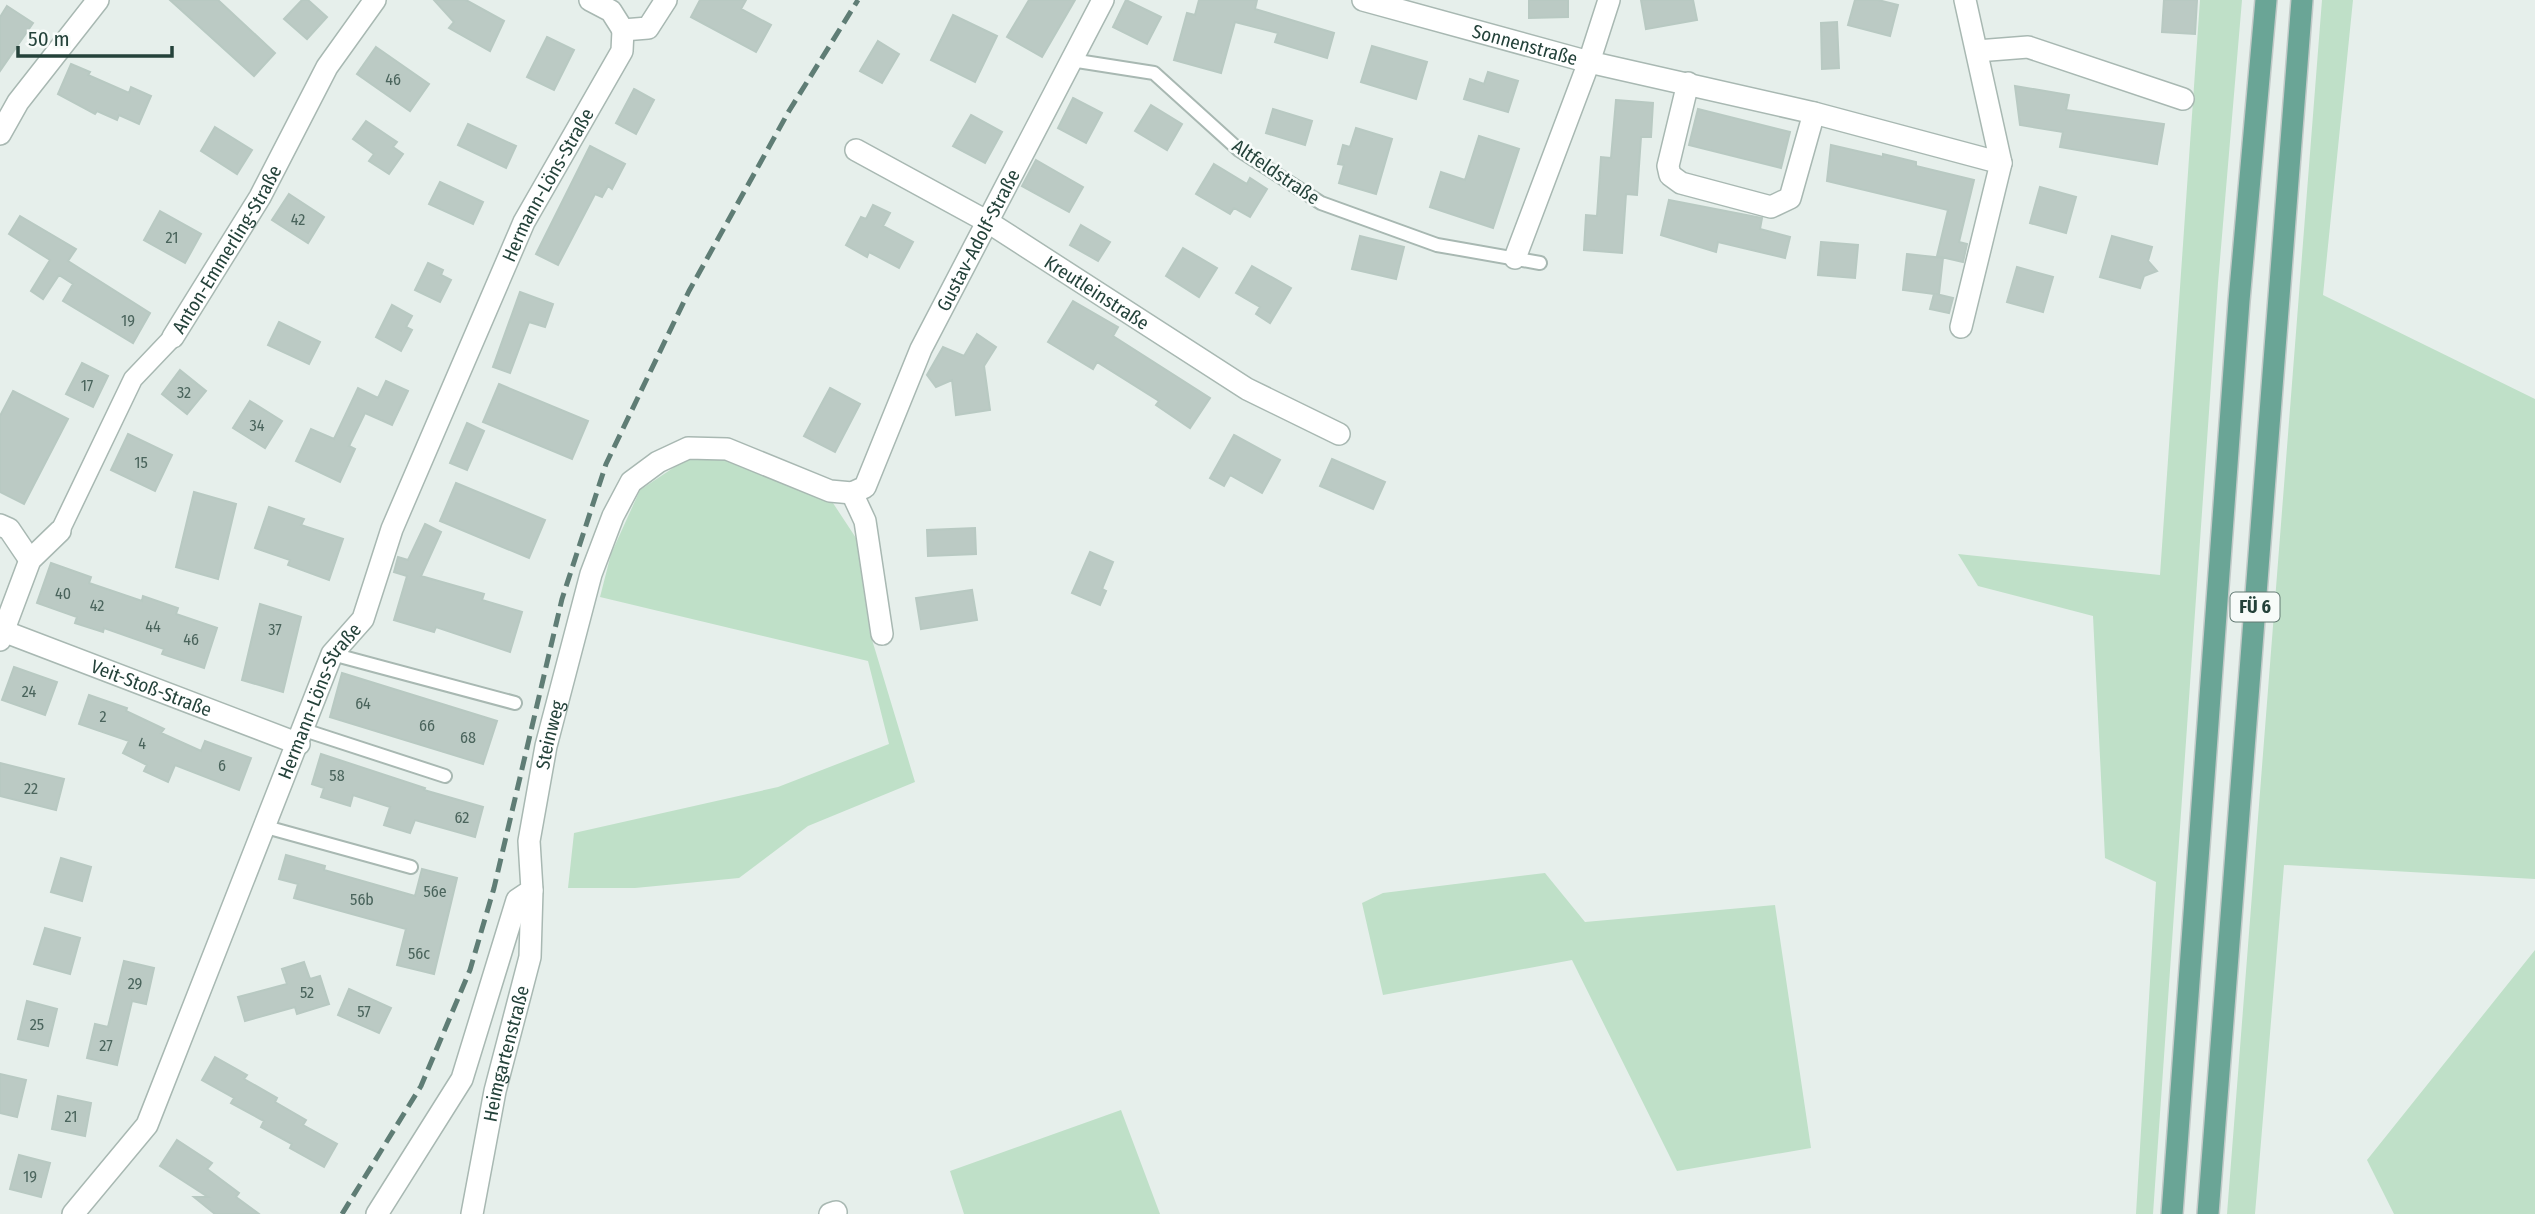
<svg xmlns="http://www.w3.org/2000/svg" width="2535" height="1214" font-family="'Fira Sans Condensed',sans-serif">
<style>
.green{fill:#bfe0c8}
.building{fill:#bbcac4;stroke:#b8c9c2;stroke-width:2}
.lines{fill:none;stroke-linecap:round;stroke-linejoin:round}
.service-casing{stroke:#a8b8b2;stroke-width:16}
.pedestrian-casing{stroke:#a8b8b2;stroke-width:21}
.minor-casing{stroke:#a8b8b2;stroke-width:24}
.primary-casing{stroke:#c2cac8;stroke-width:24}
.service{stroke:#fff;stroke-width:12}
.pedestrian{stroke:#fff;stroke-width:18}
.minor{stroke:#fff;stroke-width:21}
.primary{stroke:#6aa596;stroke-width:21}
.rail{stroke:#5f7d75;stroke-width:5;stroke-dasharray:14 7;stroke-linecap:butt}
.labels{text-anchor:middle;dominant-baseline:central;stroke-width:5;stroke-linejoin:round;paint-order:stroke}
.number-label{font-size:16px;fill:#4a645c}
.shield{fill:#f7fbf9;stroke:#637a73;stroke-width:2}
.shield-label{font-size:18px;font-weight:bold;fill:#24423a}
.street-label{font-size:19px;fill:#24423a;stroke:#f7fbf9}
</style>
<rect width="100%" height="100%" fill="#e6efeb"/>
<path class="green" d="M2200,0H2242L2218,283L2153,1214H2136L2156,882L2105,858L2093,616L1978,586L1958,554L2160,575Z
M2322,0H2353L2323,295L2535,399V879L2284,865L2255,1214H2227Z
M688,458L723,459L831,500L856,538L870,633L915,782L808,826L739,878L635,888H568L574,833L778,787L889,744L868,661L600,597L611,554L640,490Z
M1545,873L1585,922L1775,905L1811,1148L1677,1171L1572,960L1383,995L1362,903L1383,893Z
M2535,950V1214H2394L2367,1160Z
M1121,1110L1160,1214H964L950,1171Z"/>
<path class="building" d="M170,0H218L275,53L254,76Z
M302,0H308L327,17L307,39L284,19Z
M434,0H466L504,21L490,51L449,28L454,22Z
M700,0H746L741,9L771,25L756,52L691,17Z
M1029,0H1075L1042,57L1007,37Z
M1126,0L1161,17L1147,44L1113,27Z
M1199,0H1257L1255,9L1334,33L1327,58L1275,42L1278,33L1235,22L1221,73L1174,60L1187,13L1195,15Z
M1529,0H1568V17L1529,18Z
M1641,0H1693L1697,20L1646,29Z
M1855,0H1878L1898,5L1890,36L1848,25Z
M2164,0H2197L2195,34L2162,32Z
M7,6L33,23L0,71V17Z
M953,15L997,36L975,82L931,60Z
M1837,22L1839,68L1822,69L1821,23Z
M547,37L574,50L554,90L527,77Z
M878,41L899,54L882,83L860,71Z
M1372,46L1427,62L1416,99L1361,82Z
M376,47L429,84L410,111L357,74Z
M71,64L90,72L88,75L129,93L131,87L151,96L139,124L119,115L117,120L97,111L95,114L58,94Z
M1488,72L1518,81L1508,112L1464,99L1470,79L1484,84Z
M2015,86L2069,95L2066,110L2164,124L2157,164L2060,147L2063,132L2020,125Z
M634,89L654,100L636,134L616,123Z
M1073,98L1102,113L1086,143L1058,128Z
M1616,100L1653,103L1651,137H1641L1637,195L1626,194L1622,253L1584,250L1586,215L1597,216L1601,157L1611,158Z
M1151,105L1182,124L1167,150L1135,131Z
M1273,109L1312,121L1305,145L1266,133Z
M1698,109L1790,132L1781,168L1689,145Z
M971,115L1002,132L985,163L953,146Z
M366,121L397,142L393,147L403,154L389,174L369,161L374,154L353,139Z
M468,124L516,146L506,168L458,145Z
M215,127L252,150L237,174L201,151Z
M1356,128L1392,139L1376,194L1339,183L1344,165L1338,164L1343,145L1350,147Z
M1479,136L1519,149L1493,228L1430,207L1441,172L1465,180Z
M1831,145L1883,157V154L1916,162V166L1974,180L1959,242L1967,244L1963,262L1937,256L1948,210L1827,181Z
M590,146L625,164L612,189L608,186L602,197L595,194L558,265L536,254Z
M1036,160L1083,187L1069,212L1022,186Z
M1214,164L1247,184L1250,178L1267,189L1250,217L1234,208L1230,214L1196,194Z
M440,182L483,202L473,224L429,204Z
M2040,187L2076,197L2066,233L2030,223Z
M289,194L324,217L308,243L272,220Z
M1669,200L1762,218L1760,229L1790,237L1785,258L1718,242L1716,252L1661,235Z
M873,205L890,213L883,226L913,242L899,268L869,252L867,257L846,245L861,217L866,219Z
M160,211L201,234L185,263L144,240Z
M20,216L76,249L68,261L150,313L133,343L63,301L73,284L59,275L43,299L31,291L50,260L9,234Z
M1081,225L1110,242L1098,261L1070,245Z
M1360,236L1404,247L1396,279L1352,269Z
M2112,236L2152,247L2148,261L2157,271L2144,276L2140,288L2100,277Z
M1821,242L1858,245L1855,278L1818,275Z
M1183,248L1217,268L1199,297L1166,276Z
M1907,254L1943,258L1939,294H1936L1953,298L1949,313L1930,309L1934,294L1903,290Z
M428,263L443,270L441,275L451,280L440,302L415,290Z
M1252,266L1291,288L1270,323L1256,314L1260,307L1236,293Z
M2017,267L2053,277L2043,312L2007,302Z
M520,292L553,304L545,327L529,322L510,373L493,367Z
M1073,301L1118,327L1113,336L1210,398L1190,428L1156,405L1159,401L1097,362L1093,369L1048,342Z
M392,305L412,316L406,327L412,330L401,351L376,337Z
M279,322L320,342L309,364L268,345Z
M977,334L996,347L984,366L990,410L956,415L952,380L936,387L927,375L943,347L964,356Z
M82,363L108,376L93,407L66,394Z
M180,370L206,391L187,414L162,394Z
M386,381L408,391L392,425L365,413L349,446L355,449L340,482L296,461L311,429L334,439L358,388L378,398Z
M499,384L588,421L572,459L483,422Z
M830,388L860,404L835,452L804,436Z
M13,391L68,419L24,504L0,492V416Z
M250,401L282,421L265,448L233,428Z
M467,423L484,431L467,470L450,463Z
M128,434L172,455L155,491L111,470Z
M1234,435L1280,460L1262,493L1230,475L1224,486L1210,478Z
M1332,459L1385,482L1373,509L1320,486Z
M456,483L545,520L529,558L440,521Z
M194,492L236,504L218,579L176,567Z
M269,507L304,519L301,525L343,539L329,580L288,565L290,560L255,548Z
M425,524L441,532L421,576L484,594L482,600L522,612L510,652L436,627L434,632L394,620L407,576L394,572L398,557L408,560Z
M975,528L976,554L928,556L927,530Z
M1090,552L1113,562L1102,589L1106,591L1100,605L1072,593Z
M51,563L91,577L89,583L142,601L143,596L178,608L176,614L217,628L204,668L162,654L164,649L104,628L103,632L75,623L77,617L37,603Z
M972,590L977,620L921,629L916,598Z
M260,604L301,617L283,692L242,680Z
M14,667L57,682L45,715L2,700Z
M342,673L497,721L483,764L330,717Z
M89,695L127,708L126,711L164,729L161,733L201,751L205,741L251,758L239,790L175,765L168,782L144,771L147,765L123,753L129,741L79,724Z
M321,754L425,788L424,790L483,807L475,837L415,820L410,833L384,825L390,807L353,795L350,806L321,797L324,788L312,784Z
M0,763L64,779L56,810L0,796Z
M286,855L325,866L324,870L415,896L422,869L457,878L434,974L397,965L406,929L294,898L298,884L279,879Z
M61,858L91,867L82,901L51,892Z
M45,928L80,938L70,974L34,964Z
M124,961L154,968L146,1004L132,1001L117,1065L87,1058L95,1024L108,1027Z
M304,962L310,979L320,976L329,1004L297,1014L295,1007L245,1021L238,997L287,984L282,969Z
M349,989L391,1008L379,1033L338,1015Z
M27,1001L57,1009L48,1046L18,1039Z
M215,1057L247,1075L244,1079L277,1098L275,1102L306,1120L303,1125L337,1144L324,1167L290,1148L292,1144L261,1127L264,1121L231,1103L234,1098L202,1080Z
M0,1074L26,1080L17,1117L0,1113Z
M58,1096L91,1103L85,1136L52,1129Z
M177,1140L212,1163L207,1169L239,1193L236,1197L259,1214H215L194,1197H208L160,1166Z
M19,1155L50,1163L41,1197L10,1189Z"/>
<g class="lines">
<g class="service-casing">
<path id="service" d="M1071,60L1154,73L1239,150L1321,203L1437,245L1540,263
M332,654L515,703
M304,730L445,776
M266,827L411,867"/>
</g>
<g class="pedestrian-casing">
<path id="pedestrian" d="M60,531L133,379L173,337"/>
</g>
<g class="minor-casing">
<g id="minor">
<path d="M590,0L611,11L623,30L648,28L666,0"/>
<path id="s1" d="M1363,0L1589,62L1814,113L2001,163"/>
<path d="M1977,51L2028,47L2183,99"/>
<path d="M1688,83L1668,166L1670,175L1681,183L1771,207L1790,198L1814,113"/>
<path d="M0,134L18,102L98,0"/>
<path id="s2" d="M856,150L988,222L1247,389L1339,434"/>
<path d="M1515,258L1589,62L1609,0"/>
<path d="M1961,327L2001,163L1965,0"/>
<path id="s3" d="M173,337L260,197L327,67L375,0"/>
<path d="M852,493L865,521L882,634"/>
<path d="M0,525L9,529L30,560"/>
<path id="s4" d="M3,631L299,744"/>
<path d="M0,640L30,560L60,531"/>
<path id="s5" d="M73,1214L147,1125L332,654L363,619L392,529L524,222L622,51L623,30"/>
<path id="s6" d="M377,1214L462,1079L517,900L532,890L529,841L546,746L591,574L613,516L631,482L658,462L688,448L727,449L830,491L852,493L865,487L921,349L1103,0"/>
<path id="s7" d="M472,1214L495,1091L530,957L532,890"/>
<path d="M830,1214L836,1212"/>
</g>
</g>
<g class="primary-casing">
<path id="primary" d="M2172,1214L2239,301L2266,0
M2208,1214L2302,0"/>
</g>
<use href="#service" class="service"/>
<use href="#pedestrian" class="pedestrian"/>
<use href="#minor" class="minor"/>
<use href="#primary" class="primary"/>
<path class="rail" d="M342,1214L421,1086L470,970L494,888L562,599L606,464L689,291L789,111L858,0"/>
</g>
<g class="labels">
<g class="number-label">
<text x="393" y="79">46</text>
<text x="298" y="219">42</text>
<text x="172" y="237">21</text>
<text x="128" y="320">19</text>
<text x="87" y="385">17</text>
<text x="184" y="392">32</text>
<text x="257" y="425">34</text>
<text x="141" y="462">15</text>
<text x="63" y="593">40</text>
<text x="97" y="605">42</text>
<text x="153" y="626">44</text>
<text x="275" y="629">37</text>
<text x="191" y="639">46</text>
<text x="29" y="691">24</text>
<text x="363" y="703">64</text>
<text x="103" y="716">2</text>
<text x="427" y="725">66</text>
<text x="468" y="737">68</text>
<text x="142" y="743">4</text>
<text x="222" y="765">6</text>
<text x="337" y="775">58</text>
<text x="31" y="788">22</text>
<text x="462" y="817">62</text>
<text x="435" y="891">56e</text>
<text x="362" y="899">56b</text>
<text x="419" y="953">56c</text>
<text x="135" y="983">29</text>
<text x="307" y="992">52</text>
<text x="364" y="1011">57</text>
<text x="37" y="1024">25</text>
<text x="106" y="1045">27</text>
<text x="71" y="1116">21</text>
<text x="30" y="1176">19</text>
</g>
<rect class="shield" x="2230.5" y="592.5" width="49" height="29" rx="5"/>
<g class="shield-label">
<text x="2255" y="607">FÜ 6</text>
</g>
<g class="street-label">
<text stroke="none"><textPath href="#s1" startOffset="168">Sonnenstraße</textPath></text>
<text transform="translate(1276 172) rotate(34)">Altfeldstraße</text>
<text stroke="none"><textPath href="#s5" startOffset="1141">Hermann-Löns-Straße</textPath></text>
<text stroke="none"><textPath href="#s6" startOffset="1314">Gustav-Adolf-Straße</textPath></text>
<text stroke="none"><textPath href="#s3" startOffset="103">Anton-Emmerling-Straße</textPath></text>
<text stroke="none"><textPath href="#s2" startOffset="280">Kreutleinstraße</textPath></text>
<text stroke="none"><textPath href="#s4" startOffset="159">Veit-Stoß-Straße</textPath></text>
<text stroke="none"><textPath href="#s5" startOffset="574">Hermann-Löns-Straße</textPath></text>
<text stroke="none"><textPath href="#s6" startOffset="522">Steinweg</textPath></text>
<text stroke="none"><textPath href="#s7" startOffset="164">Heimgartenstraße</textPath></text>
</g>
</g>
<path d="M18 46v10h154v-10" fill="none" stroke="#24423a" stroke-width="3.5"/>
<text x="28" y="46" font-size="21" fill="#24423a" stroke="#f7fbf9" stroke-width="5" paint-order="stroke">50 m</text>
</svg>
